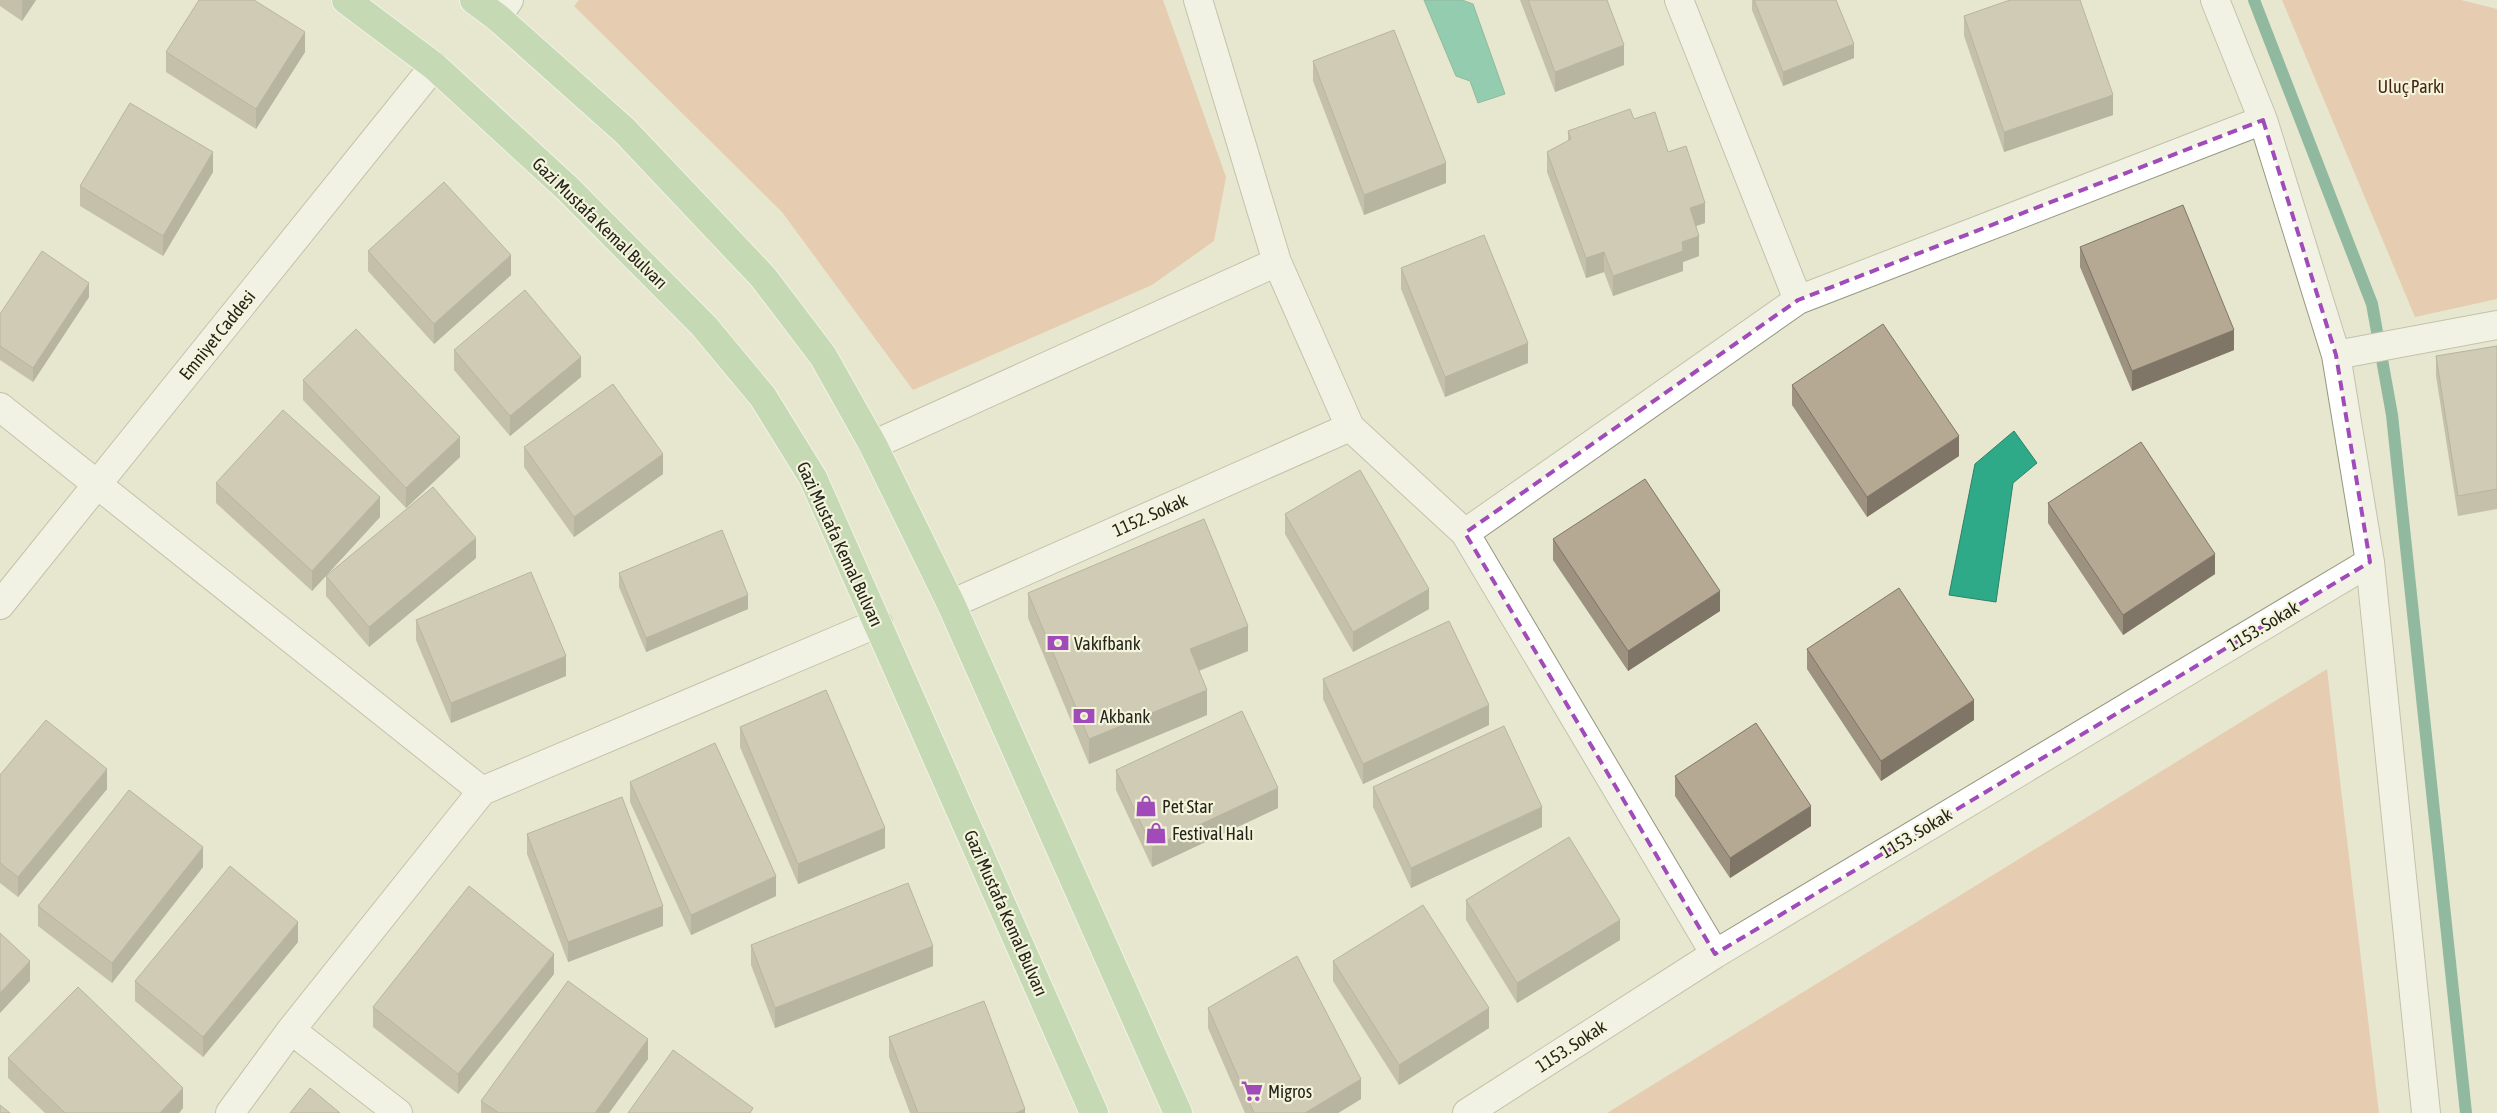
<svg xmlns="http://www.w3.org/2000/svg" width="2497" height="1113" font-family="'Asap Condensed',sans-serif">
<style>
.green{fill:#e6ad8f}
.water{fill:#2faa88;stroke:#2c8268}
.lines{fill:none;stroke-linecap:round;stroke-linejoin:round}
.stream{stroke:#2c8268;stroke-width:12}
.minor-casing{stroke:#969780;stroke-width:30}
.major-casing{stroke:#fff;stroke-width:30}
.minor{stroke:#fff;stroke-width:28}
.major{stroke:#a0c897;stroke-width:28}
.wall{fill:#9d917f}
.shaded-wall{fill:#7f7668}
.building{fill:#b6a994;stroke:#7f7668}
.marked{fill:none;stroke:#a04bb9;stroke-width:4;stroke-dasharray:10 6;stroke-linejoin:round}
.labels{text-anchor:middle;dominant-baseline:central;stroke-width:4.5;stroke-linejoin:round;paint-order:stroke}
.park-label{font-size:18px;fill:#452411;stroke:#f3f4db}
.street-label{font-size:18px;fill:#25251c;stroke:#f3f4db}
.poi-label{font-size:18px;fill:#25251c;stroke:#f3f4db;text-anchor:start}
</style>
<rect width="100%" height="100%" fill="#e6e7ce"/>
<path class="green" d="M579,0H1163L1226,177L1214,241L1152,285L913,390L782,212L574,6Z
M2282,0H2461L2497,9V299L2415,317Z
M2327,669L2379,1113H1607Z"/>
<path class="water" d="M1424,0H1462L1473,4L1505,94L1478,103L1470,81L1456,76Z
M2014,431L2037,463L2013,483L1996,602L1949,595L1975,464Z"/>
<g class="lines">
<path class="stream" d="M2254,0L2372,304L2392,415L2466,1113"/>
<g class="minor-casing">
<path id="minor" d="M1198,0L1277,262L1350,427L1465,533L1715,954
M1679,0L1798,300
M2215,0L2263,120L2336,355L2370,562L2426,1113
M497,17L509,0
M2336,355L2497,325
M0,407L482,791
M873,445L1277,262
M1465,533L1798,300L2263,120
M951,604L1350,427
M0,605L434,66
M291,1030L398,1113
M230,1113L291,1030L482,791L878,623
M1467,1113L1715,954L2370,562"/>
</g>
<g class="major-casing">
<path id="major" d="M346,0L434,66L567,188L704,326L763,397L813,478L1094,1113
M474,0L497,17L625,131L763,277L823,356L873,445L951,604L1178,1113"/>
</g>
<use href="#minor" class="minor"/>
<use href="#major" class="major"/>
</g>
<path class="wall" d="M0,0H36L22,21L0,6Z
M1520,0H1607L1624,65L1555,92Z
M1752,0H1836L1854,58L1783,86L1752,10Z
M1964,16L2113,115L2004,152L1964,36Z
M166,52H305L256,129L166,72Z
M1313,61L1446,183L1364,215L1313,81Z
M1634,119L1668,152L1705,223L1696,226L1699,256L1683,262V271L1613,296L1604,272L1586,278L1547,172V152L1568,141V131Z
M213,172L163,256L80,206V186Z
M2080,247L2234,350L2132,391L2080,267Z
M368,251L511,275L434,344L368,271Z
M1401,268L1528,363L1445,397L1401,289Z
M89,297L33,382L0,360V314Z
M2497,346V509L2458,516L2436,376V356Z
M454,350L581,377L510,436L454,370Z
M303,380L460,457L406,508L303,400Z
M1792,385L1959,456L1867,517L1792,405Z
M524,447L663,474L574,537L524,467Z
M216,483L380,517L312,591L216,503Z
M2048,503L2215,574L2123,635L2048,523Z
M1285,514L1429,609L1353,652L1285,534Z
M1553,539L1720,611L1628,671L1553,560Z
M476,558L369,647L326,596V576Z
M619,573L748,609L646,652L619,587Z
M1028,593L1248,651L1199,671L1207,715L1089,764L1028,618Z
M416,620L566,676L451,723L416,640Z
M1807,649L1974,720L1881,781L1807,669Z
M1323,679L1489,725L1363,784L1323,699Z
M740,727L885,848L798,884L740,747Z
M1116,770L1278,808L1152,867L1116,790Z
M0,775L107,789L18,897L0,883Z
M1675,776L1811,826L1730,878L1675,796Z
M630,782L776,896L691,935L630,802Z
M1373,787L1542,827L1411,888L1373,807Z
M527,834L663,926L568,962L527,854Z
M203,867L112,983L38,926V906Z
M1466,900L1620,940L1517,1003L1466,920Z
M298,942L203,1057L135,1001V981Z
M751,945L933,966L775,1028L751,965Z
M1333,961L1489,1028L1399,1085L1333,981Z
M554,974L458,1094L373,1027V1007Z
M1208,1008L1361,1099L1338,1113H1245L1208,1028Z
M889,1037L1025,1113H910L889,1057Z
M8,1058L183,1108L179,1113H45L8,1078Z
M648,1059L609,1113H481V1101Z"/>
<path class="shaded-wall" d="M23,0H36L22,21V1Z
M305,32V52L256,129V109Z
M1854,44V58L1783,86V72Z
M1624,45V65L1555,92V72Z
M2113,95V115L2004,152V132Z
M213,152V172L163,256V236Z
M1446,163V183L1364,215V195Z
M1705,203V223L1690,228V208Z
M1699,236V256L1683,262V271L1613,296V276L1682,242Z
M1604,252V272L1586,278V258Z
M511,255V275L434,344V324Z
M89,283V297L33,382V368Z
M2234,330V350L2132,391V371Z
M1528,343V363L1445,397V377Z
M581,357V377L510,436V416Z
M1959,436V456L1867,517V497Z
M460,437V457L406,508V488Z
M663,454V474L574,537V517Z
M380,497V517L312,591V571Z
M476,538V558L369,647V627Z
M2215,554V574L2123,635V615Z
M1429,589V609L1353,652V632Z
M1720,591V611L1628,671V651Z
M748,595V609L646,652V638Z
M1248,626V651L1190,674V649Z
M566,656V676L451,723V703Z
M1207,690V715L1089,764V739Z
M1974,700V720L1881,781V761Z
M1489,705V725L1363,784V764Z
M107,769V789L18,897V877Z
M1278,788V808L1152,867V847Z
M1811,806V826L1730,878V858Z
M1542,807V827L1411,888V868Z
M885,828V848L798,884V864Z
M203,847V867L112,983V963Z
M776,876V896L691,935V915Z
M663,906V926L568,962V942Z
M1620,920V940L1517,1003V983Z
M298,922V942L203,1057V1037Z
M933,946V966L775,1028V1008Z
M554,954V974L458,1094V1074Z
M30,961V981L0,1013V993Z
M1489,1008V1028L1399,1085V1065Z
M648,1039V1059L609,1113H595Z
M1361,1079V1099L1338,1113H1305Z
M183,1088V1108L179,1113H160Z
M1025,1109V1113H1016Z"/>
<path class="building" d="M199,0H254L305,32L256,109L166,52Z
M1528,0H1607L1624,45L1555,72Z
M1754,0H1836L1854,44L1783,72Z
M2010,0H2080L2113,95L2004,132L1964,16Z
M1394,30L1446,163L1364,195L1313,61Z
M130,103L213,152L163,236L80,186Z
M1630,109L1634,119L1655,112L1668,152L1686,146L1705,203L1690,208L1699,236L1682,242L1683,251L1613,276L1604,252L1586,258L1547,152L1571,139L1568,131Z
M444,182L511,255L434,324L368,251Z
M2183,205L2234,330L2132,371L2080,247Z
M1484,235L1528,343L1445,377L1401,268Z
M42,251L89,283L33,368L0,346V314Z
M525,290L581,357L510,416L454,350Z
M1883,324L1959,436L1867,497L1792,385Z
M356,329L460,437L406,488L303,380Z
M2497,346V489L2458,496L2436,356Z
M613,384L663,454L574,517L524,447Z
M283,410L380,497L312,571L216,483Z
M2141,442L2215,554L2123,615L2048,503Z
M1360,470L1429,589L1353,632L1285,514Z
M1645,479L1720,591L1628,651L1553,539Z
M433,487L476,538L369,627L326,576Z
M1204,519L1248,626L1190,649L1207,690L1089,739L1028,593Z
M722,530L748,595L646,638L619,573Z
M531,572L566,656L451,703L416,620Z
M1899,588L1974,700L1881,761L1807,649Z
M1449,621L1489,705L1363,764L1323,679Z
M826,690L885,828L798,864L740,727Z
M1242,711L1278,788L1152,847L1116,770Z
M46,720L107,769L18,877L0,863V775Z
M1756,723L1811,806L1730,858L1675,776Z
M1504,726L1542,807L1411,868L1373,787Z
M715,743L776,876L691,915L630,782Z
M129,790L203,847L112,963L38,906Z
M622,797L663,906L568,942L527,834Z
M1569,837L1620,920L1517,983L1466,900Z
M230,866L298,922L203,1037L135,981Z
M908,883L933,946L775,1008L751,945Z
M469,886L554,954L458,1074L373,1007Z
M1423,905L1489,1008L1399,1065L1333,961Z
M0,933L30,961L0,993Z
M1297,956L1361,1079L1305,1113H1254L1208,1008Z
M568,981L648,1039L595,1113H499L481,1101Z
M78,987L183,1088L160,1113H65L8,1058Z
M984,1001L1025,1109L1016,1113H918L889,1037Z
M673,1050L753,1108L750,1113H628Z
M310,1088L340,1113H290Z
M0,1105L10,1113H0Z"/>
<path d="M0 0H2497V1113H0ZM2263,120L2336,355L2370,562L1715,954L1465,533L1798,300Z" fill="#e6e7ce" fill-opacity=".55" fill-rule="evenodd"/>
<path class="marked" d="M2263,120L2336,355L2370,562L1715,954L1465,533L1798,300Z"/>
<defs>
<g id="bank-bare" transform="scale(1.725)"><path d="M-6-4H6V4H-6ZM0-2.3a2.3 2.3 0 1 0 0 4.6a2.3 2.3 0 1 0 0-4.6Z" fill="#a04bb9" stroke="#f3f4db" stroke-width="2.5" paint-order="stroke"/></g>
<g id="shop-bare" transform="scale(1.725)"><path d="M-5-2.5h2.3a2.7 3.5 0 0 1 5.4 0H5L5.5 6h-11ZM-1.5-2.5h3a1.5 2.3 0 0 0-3 0Z" fill="#a04bb9" stroke="#f3f4db" stroke-width="2.5" paint-order="stroke"/></g>
<g id="supermarket-bare" transform="scale(1.725)"><path d="M-6-5.5h2.5l.6 2H6L4.5 2H-2.5L-4.4-4H-6ZM-1.5 3.2a1.3 1.3 0 1 0 .1 0ZM3 3.2a1.3 1.3 0 1 0 .1 0Z" fill="#a04bb9" stroke="#f3f4db" stroke-width="2.5" paint-order="stroke"/></g>
</defs>
<g fill-rule="evenodd">
<use href="#bank-bare" x="1058" y="643"/>
<use href="#bank-bare" x="1084" y="716"/>
<use href="#shop-bare" x="1146" y="806"/>
<use href="#shop-bare" x="1156" y="833"/>
<use href="#supermarket-bare" x="1252" y="1091"/>
</g>
<g class="labels">
<g class="park-label">
<text x="2411" y="86">Uluç Parkı</text>
</g>
<g class="street-label">
<text transform="translate(600 223) rotate(44)">Gazi Mustafa Kemal Bulvarı</text>
<text transform="translate(217 335) rotate(-51)">Emniyet Caddesi</text>
<text transform="translate(1150 515) rotate(-24)">1152. Sokak</text>
<text transform="translate(840 544) rotate(65)">Gazi Mustafa Kemal Bulvarı</text>
<text transform="translate(2263 626) rotate(-31)">1153. Sokak</text>
<text transform="translate(1916 833) rotate(-31)">1153. Sokak</text>
<text transform="translate(1006 913) rotate(66)">Gazi Mustafa Kemal Bulvarı</text>
<text transform="translate(1571 1046) rotate(-33)">1153. Sokak</text>
</g>
<g class="poi-label">
<text x="1074" y="643">Vakıfbank</text>
<text x="1100" y="716">Akbank</text>
<text x="1162" y="806">Pet Star</text>
<text x="1172" y="833">Festival Halı</text>
<text x="1268" y="1091">Migros</text>
</g>
</g>
</svg>
